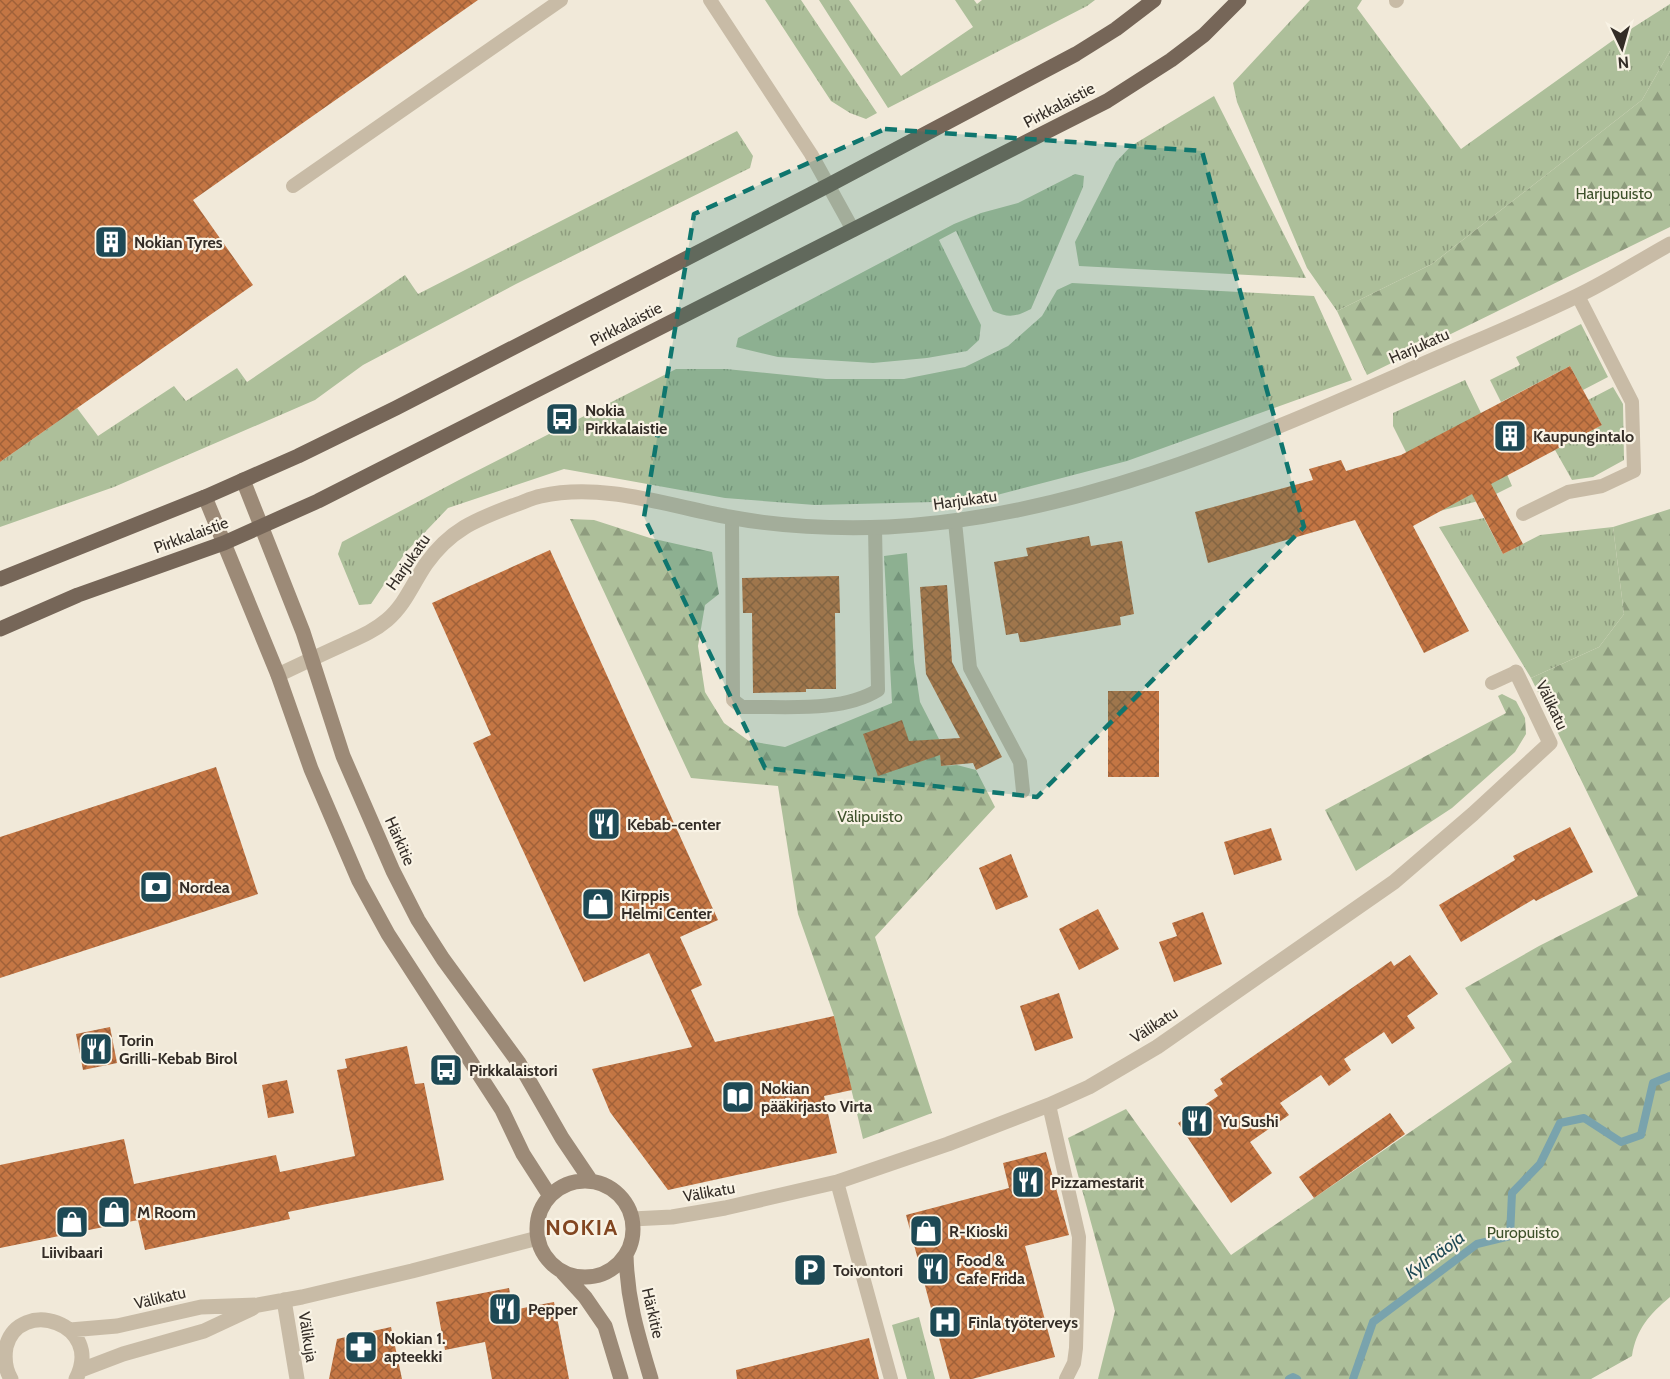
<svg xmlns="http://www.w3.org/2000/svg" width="1670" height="1379" font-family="Cabin,sans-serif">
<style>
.grass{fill:url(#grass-tufts)}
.forest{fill:url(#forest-firs)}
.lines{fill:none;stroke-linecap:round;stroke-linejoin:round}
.stream{stroke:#79a3ad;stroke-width:8}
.building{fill:url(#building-cross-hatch)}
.lane{stroke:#c8bba6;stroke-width:14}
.street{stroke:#c8bba6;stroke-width:15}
.secondary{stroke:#9c8a77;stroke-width:15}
.primary{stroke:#766658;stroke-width:15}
.marked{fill:#0f766e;fill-opacity:0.2;stroke:#0f766e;stroke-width:4.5;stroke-dasharray:12 8;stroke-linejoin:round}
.labels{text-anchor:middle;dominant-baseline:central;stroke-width:4.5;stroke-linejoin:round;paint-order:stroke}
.street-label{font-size:16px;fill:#342d27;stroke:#f9f3e5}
.park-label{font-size:16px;fill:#3e522b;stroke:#f9f3e5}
.poi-label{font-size:16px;font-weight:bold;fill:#342d27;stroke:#f9f3e5;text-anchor:start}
.water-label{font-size:18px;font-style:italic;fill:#1d4955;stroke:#f9f3e5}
.district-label{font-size:22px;font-weight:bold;letter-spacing:1.5px;fill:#824621;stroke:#f9f3e5}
</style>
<defs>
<pattern id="grass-tufts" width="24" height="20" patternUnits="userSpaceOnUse" patternTransform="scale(1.5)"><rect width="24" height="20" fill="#adbf9a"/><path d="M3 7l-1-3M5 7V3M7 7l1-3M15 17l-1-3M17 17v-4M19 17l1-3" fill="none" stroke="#8e9c7e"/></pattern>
<pattern id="forest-firs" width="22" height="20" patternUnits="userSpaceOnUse" patternTransform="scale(1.5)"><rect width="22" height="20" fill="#adbf9a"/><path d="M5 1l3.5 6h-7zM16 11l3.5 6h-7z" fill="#8e9c7e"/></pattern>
<pattern id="building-cross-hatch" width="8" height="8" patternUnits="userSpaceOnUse" patternTransform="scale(1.5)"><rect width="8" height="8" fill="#c47644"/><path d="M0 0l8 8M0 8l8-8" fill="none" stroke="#a06139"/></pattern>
</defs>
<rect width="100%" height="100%" fill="#f1e9d9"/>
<path class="grass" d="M765,0H801L877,113L866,119L850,113L831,101Z
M819,0H849L901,76L973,27L955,0H974L977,4L982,0H1095L1087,6L888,108Z
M1310,0H1362L1357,8L1461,149L1612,41L1670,4V51L1642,100L1432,264L1337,311L1307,268L1237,102L1233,83Z
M1214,96L1306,278L1079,266L1075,242L1116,162L1131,146Z
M737,131L753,156L750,168L516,284L363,365L315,400L114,487L0,527V462L77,408L98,436L174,386L186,401L237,368L247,382L405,275L418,294Z
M1075,174L1084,176L1083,187L1031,309C1016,317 1008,318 993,311L956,231L939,240L981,325L979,340L967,351L927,358L873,363L778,357L736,347L738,338L954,224L981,213L1018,203Z
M1072,283L1314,296L1352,380L1127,461L974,501L815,505L725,498L564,469L448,508L405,553L371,604L359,605L338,554L342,542L459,480L676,369H726L826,379H904L965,367L1008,346L1042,316L1057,290Z
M1581,324L1608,377L1583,390L1570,366L1501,402L1490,380L1520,365L1516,357Z
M1465,380L1481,413L1512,486L1486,499L1436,512L1393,426V413Z
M1613,387L1623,404L1624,460L1593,477L1572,480L1555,450L1602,425L1588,400Z
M1484,518L1503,554L1540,535L1613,527L1624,614L1599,647L1531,678L1439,527Z
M919,1317L935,1379H907L892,1325Z"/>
<path class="forest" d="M1670,51V227L1367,375L1337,311L1432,264L1642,100Z
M1670,509V1297C1650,1314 1636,1329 1632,1356L1591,1379H1098L1115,1311L1068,1138L1126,1109L1231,1255L1512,1062L1465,988L1539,946L1638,896L1531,678L1599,647L1624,614L1613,527Z
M570,519L594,520L650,538L712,552L719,594L705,605L698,646L705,692L724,723L749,741L785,747L892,703L884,556L907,553L914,662L920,702L939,739L941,766L957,765L976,770L995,807L875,937L932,1113L863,1139L834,1016L798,914L778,786L691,778Z
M1502,694L1516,701L1525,718L1526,734L1515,752L1452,808L1356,871L1325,810L1506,713L1498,696Z"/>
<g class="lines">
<path class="stream" d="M1289,1379L1293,1377L1297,1379
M1353,1379L1373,1322L1477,1244L1510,1236L1512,1193L1540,1164L1560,1123L1584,1118L1621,1142L1641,1135L1653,1083L1670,1076"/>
</g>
<path class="building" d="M0,0H478L193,200L253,285L0,462Z
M1570,366L1602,425L1491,484L1523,544L1503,554L1472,494L1413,526L1469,631L1424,653L1355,520L1208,563L1195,512L1313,480L1309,469L1341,460L1346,471L1401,455Z
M1089,536L1091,546L1122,541L1134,614L1120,617L1121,625L1024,642H1020L1018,633L1006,635L994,562L1028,556L1026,548Z
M550,550L718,920L680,937L702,985L691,990L715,1042L834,1016L852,1090L824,1096L837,1153L668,1190L610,1112L592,1069L692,1047L649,953L584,982L473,743L491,735L432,603Z
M839,576L840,613H835L836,689H806V692L753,693L752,613H743L742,578Z
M947,585L952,662L1002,757L976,770L973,763L941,766L940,755L878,776L863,734L902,720L909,741L960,738L926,674L920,587Z
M1108,691H1159V777H1108Z
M216,767L258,894L0,978V837Z
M1570,827L1593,872L1536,901L1534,899L1461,942L1439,905L1515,860L1513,856Z
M1271,828L1282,860L1234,875L1224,842Z
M1011,854L1028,897L996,910L979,868Z
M1098,909L1119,949L1079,970L1059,929Z
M1203,912L1222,964L1174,982L1159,942L1177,936L1172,923Z
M1410,955L1438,994L1407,1016L1415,1028L1392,1044L1384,1032L1344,1059L1351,1070L1329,1086L1321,1075L1280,1103L1289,1115L1250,1142L1272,1173L1231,1203L1178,1123L1218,1096L1214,1090L1223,1084L1220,1079L1391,961L1394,966Z
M1059,993L1073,1038L1035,1051L1020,1006Z
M110,1027L117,1063L83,1070L76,1034Z
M407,1046L415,1084L424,1083L444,1180L288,1212L290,1219L145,1250L138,1220L0,1248V1165L124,1139L134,1184L276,1155L280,1172L355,1156L337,1070L347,1068L345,1059Z
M287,1080L294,1113L268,1118L262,1085Z
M1390,1113L1405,1134L1314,1198L1299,1177Z
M1046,1152L1069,1235L1025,1246L1055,1357L972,1379H950L906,1215L1009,1188L1003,1163Z
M509,1288L513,1310L554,1302L569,1379H492L485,1342L445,1350L436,1302Z
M391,1327L402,1379H329L337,1339Z
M869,1338L879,1379H737L736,1370Z"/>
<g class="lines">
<path class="lane" d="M710,0L811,154L853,230
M1396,1L1397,0
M293,186L561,0
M1523,514L1568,492L1602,486L1634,471L1632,402L1578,296
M732,518L733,700L742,707C784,706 841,713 878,690L875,527
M955,522L970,668L1020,762L1023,791
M1492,683L1516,672
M1049,1105L1079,1237L1076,1348L1074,1363L1066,1379
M837,1182L891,1379"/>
<path class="street" d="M278,675C299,665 320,655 340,646C357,638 373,632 387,620C405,605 413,583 426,564C450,530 475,520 512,506C522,503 531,498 541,496C603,482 669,506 729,517C782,527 834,529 888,527C1068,518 1240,445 1403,373C1461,347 1520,324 1577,296C1609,281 1639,261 1670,244
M632,1219L672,1217L725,1208L837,1182L948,1144L1049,1105L1089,1087L1157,1047L1394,882L1473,814L1550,743L1516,672
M284,1300L297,1379
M70,1330L117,1326L201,1307L258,1305L302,1297L412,1271L538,1238
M81,1370L123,1354L204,1331L253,1308
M11,1379C5,1369 4,1359 6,1347C19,1296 105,1323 76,1379"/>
<path class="secondary" d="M243,480L303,632L343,756L393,871L418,920L443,959L519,1063L562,1138L591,1181
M205,497L278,675L311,769L359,881L388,934L502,1110L523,1154L550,1196
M537 1229a48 48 0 1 1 96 0a48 48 0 1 1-96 0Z
M626,1254C627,1301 638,1335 651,1379
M563,1273L585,1297L605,1326L621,1379"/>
<path class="primary" d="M0,579L205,497L298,456L396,408L829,185L1076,54L1116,29L1154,0
M0,629L78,595L224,543L318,501L1107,101L1171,60L1204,35L1239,0"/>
</g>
<path class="marked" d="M885,129L1202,151L1304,527L1037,797L765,768L644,517L694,214Z"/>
<defs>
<g id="building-square" transform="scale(1.725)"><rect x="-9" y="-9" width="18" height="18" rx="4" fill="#1d4955" stroke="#f9f3e5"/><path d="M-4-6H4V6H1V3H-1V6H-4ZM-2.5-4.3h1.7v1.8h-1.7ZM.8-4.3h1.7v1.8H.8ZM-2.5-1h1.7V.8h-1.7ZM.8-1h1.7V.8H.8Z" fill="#fff"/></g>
<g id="bus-square" transform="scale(1.725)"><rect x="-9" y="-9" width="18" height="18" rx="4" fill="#1d4955" stroke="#f9f3e5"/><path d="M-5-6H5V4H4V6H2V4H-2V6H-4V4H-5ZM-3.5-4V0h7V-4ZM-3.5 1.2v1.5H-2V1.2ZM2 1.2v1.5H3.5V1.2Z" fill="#fff"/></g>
<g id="restaurant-square" transform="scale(1.725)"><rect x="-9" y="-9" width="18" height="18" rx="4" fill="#1d4955" stroke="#f9f3e5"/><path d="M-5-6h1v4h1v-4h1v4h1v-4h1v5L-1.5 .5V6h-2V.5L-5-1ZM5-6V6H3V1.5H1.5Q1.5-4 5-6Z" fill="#fff"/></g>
<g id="bank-square" transform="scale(1.725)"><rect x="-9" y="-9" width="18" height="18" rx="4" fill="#1d4955" stroke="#f9f3e5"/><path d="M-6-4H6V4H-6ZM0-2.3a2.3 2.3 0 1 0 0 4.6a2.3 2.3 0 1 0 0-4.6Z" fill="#fff"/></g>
<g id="shop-square" transform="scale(1.725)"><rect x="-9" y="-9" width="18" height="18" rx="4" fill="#1d4955" stroke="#f9f3e5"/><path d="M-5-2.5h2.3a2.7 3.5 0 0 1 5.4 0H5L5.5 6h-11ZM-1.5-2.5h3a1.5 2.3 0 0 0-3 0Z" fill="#fff"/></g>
<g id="library-square" transform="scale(1.725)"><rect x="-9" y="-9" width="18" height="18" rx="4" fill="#1d4955" stroke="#f9f3e5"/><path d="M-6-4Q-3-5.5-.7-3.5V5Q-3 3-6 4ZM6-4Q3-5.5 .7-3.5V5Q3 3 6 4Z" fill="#fff"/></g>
<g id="parking-square" transform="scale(1.725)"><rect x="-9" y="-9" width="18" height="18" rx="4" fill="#1d4955" stroke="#f9f3e5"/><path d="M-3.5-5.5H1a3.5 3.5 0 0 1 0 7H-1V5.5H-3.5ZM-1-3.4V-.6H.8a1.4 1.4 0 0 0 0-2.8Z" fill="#fff"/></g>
<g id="hospital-square" transform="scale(1.725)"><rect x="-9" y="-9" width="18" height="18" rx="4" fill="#1d4955" stroke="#f9f3e5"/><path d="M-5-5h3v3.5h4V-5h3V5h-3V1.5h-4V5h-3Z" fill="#fff"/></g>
<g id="pharmacy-square" transform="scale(1.725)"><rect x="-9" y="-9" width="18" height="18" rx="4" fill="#1d4955" stroke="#f9f3e5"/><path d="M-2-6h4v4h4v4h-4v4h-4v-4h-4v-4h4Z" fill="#fff"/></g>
</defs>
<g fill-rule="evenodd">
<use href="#building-square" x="111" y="242"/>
<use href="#bus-square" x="562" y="419"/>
<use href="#building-square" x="1510" y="436"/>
<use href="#restaurant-square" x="604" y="824"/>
<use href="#bank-square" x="156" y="887"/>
<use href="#shop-square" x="598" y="904"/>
<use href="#restaurant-square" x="96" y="1049"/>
<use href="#bus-square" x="446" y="1070"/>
<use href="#library-square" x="738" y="1097"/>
<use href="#restaurant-square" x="1197" y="1121"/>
<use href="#restaurant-square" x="1028" y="1182"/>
<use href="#shop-square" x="114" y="1212"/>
<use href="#shop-square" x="72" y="1222"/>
<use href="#shop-square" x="926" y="1231"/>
<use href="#restaurant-square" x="933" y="1269"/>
<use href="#parking-square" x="810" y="1270"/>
<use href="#restaurant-square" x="505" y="1309"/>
<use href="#hospital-square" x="945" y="1322"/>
<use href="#pharmacy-square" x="361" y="1347"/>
</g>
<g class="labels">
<g class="street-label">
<text transform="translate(1059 105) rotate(-28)">Pirkkalaistie</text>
<text transform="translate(626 324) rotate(-27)">Pirkkalaistie</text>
<text transform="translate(1419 346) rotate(-24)">Harjukatu</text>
<text transform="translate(965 500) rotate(-8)">Harjukatu</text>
<text transform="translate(191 535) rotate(-20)">Pirkkalaistie</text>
<text transform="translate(408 562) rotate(-55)">Harjukatu</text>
<text transform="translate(1552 705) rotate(64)">Välikatu</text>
<text transform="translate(400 841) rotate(66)">Härkitie</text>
<text transform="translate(1154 1025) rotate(-33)">Välikatu</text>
<text transform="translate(709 1192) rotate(-10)">Välikatu</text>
<text transform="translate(160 1298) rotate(-13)">Välikatu</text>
<text transform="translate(653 1313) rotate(77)">Härkitie</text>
<text transform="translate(308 1337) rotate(81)">Välikuja</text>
</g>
<g class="park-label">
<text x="1614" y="193">Harjupuisto</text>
<text x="870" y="816">Välipuisto</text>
<text x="1523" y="1232">Puropuisto</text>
</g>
<g class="poi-label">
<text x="134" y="242">Nokian Tyres</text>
<text x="585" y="410">Nokia<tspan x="585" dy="18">Pirkkalaistie</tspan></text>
<text x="1533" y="436">Kaupungintalo</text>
<text x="627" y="824">Kebab-center</text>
<text x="179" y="887">Nordea</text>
<text x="621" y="895">Kirppis<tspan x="621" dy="18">Helmi Center</tspan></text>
<text x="119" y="1040">Torin<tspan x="119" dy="18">Grilli-Kebab Birol</tspan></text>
<text x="469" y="1070">Pirkkalaistori</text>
<text x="761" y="1088">Nokian<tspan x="761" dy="18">pääkirjasto Virta</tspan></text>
<text x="1220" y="1121">Yu Sushi</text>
<text x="1051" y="1182">Pizzamestarit</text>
<text x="137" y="1212">M Room</text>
<text x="949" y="1231">R-Kioski</text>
<text x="72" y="1252" text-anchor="middle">Liivibaari</text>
<text x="956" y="1260">Food &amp;<tspan x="956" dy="18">Cafe Frida</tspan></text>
<text x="833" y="1270">Toivontori</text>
<text x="528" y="1309">Pepper</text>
<text x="968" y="1322">Finla työterveys</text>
<text x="384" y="1338">Nokian 1.<tspan x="384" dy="18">apteekki</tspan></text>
</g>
<g class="water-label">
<text transform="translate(1435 1255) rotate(-36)">Kylmäoja</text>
</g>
<g class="district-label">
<text x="582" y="1227">NOKIA</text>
</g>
</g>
<g transform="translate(1622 48) rotate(175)" stroke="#f9f3e5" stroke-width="4.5" paint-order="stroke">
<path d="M0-4.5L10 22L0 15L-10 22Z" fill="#342d27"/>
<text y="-9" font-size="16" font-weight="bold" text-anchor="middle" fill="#342d27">N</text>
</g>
</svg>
